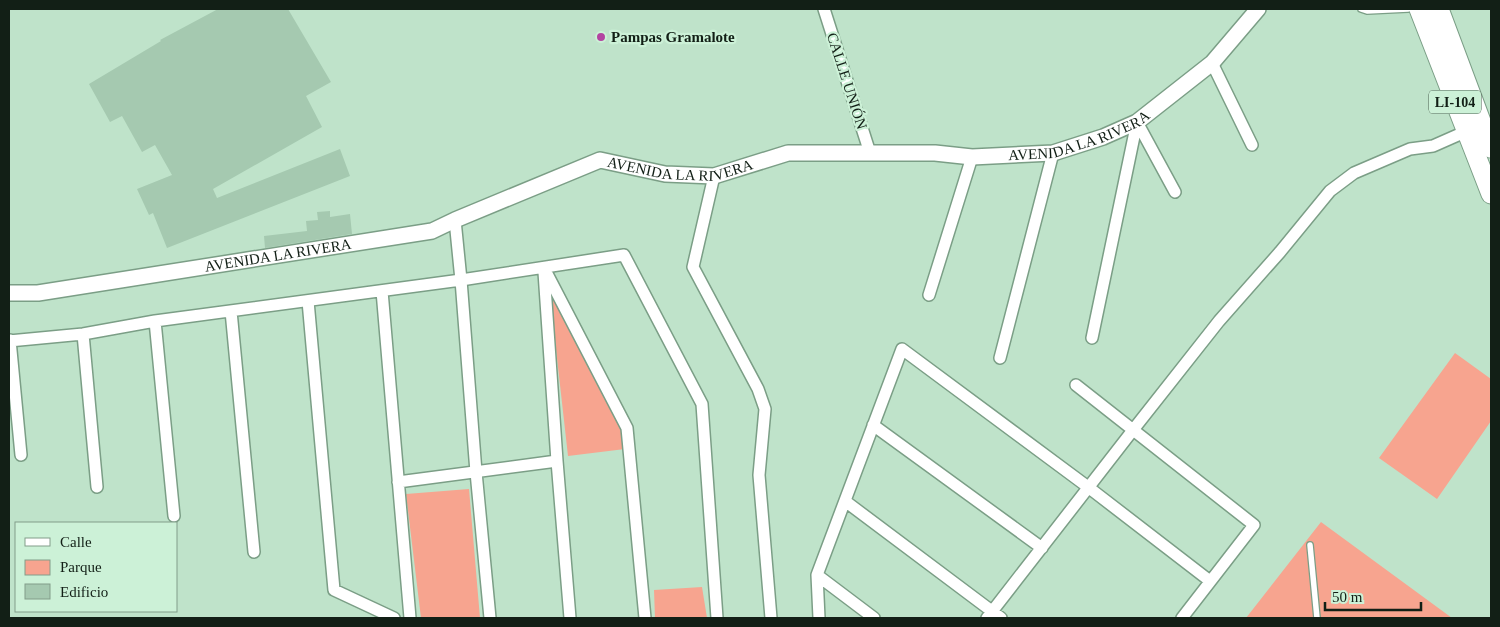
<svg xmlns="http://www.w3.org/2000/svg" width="1500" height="627" font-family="'Times New Roman',serif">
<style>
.green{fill:#f7a48f}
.building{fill:#a5c9b0}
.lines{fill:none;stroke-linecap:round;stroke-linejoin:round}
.service-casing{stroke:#7b9e86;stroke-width:8}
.minor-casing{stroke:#7b9e86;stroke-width:14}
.tertiary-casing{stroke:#7b9e86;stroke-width:18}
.primary-casing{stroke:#7b9e86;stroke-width:21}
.service{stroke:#fff;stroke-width:5.5}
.minor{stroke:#fff;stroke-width:11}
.tertiary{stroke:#fff;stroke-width:15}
.primary{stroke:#fff;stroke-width:19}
.poi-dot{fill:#b344a1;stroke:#ccf1d7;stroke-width:2}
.labels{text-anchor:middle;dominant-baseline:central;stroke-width:4.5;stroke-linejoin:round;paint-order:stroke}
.shield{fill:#ccf1d7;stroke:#4a5e50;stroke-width:1}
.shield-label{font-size:14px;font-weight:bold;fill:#121f16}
.poi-label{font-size:15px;font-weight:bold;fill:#121f16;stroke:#ccf1d7;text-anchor:start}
.street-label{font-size:15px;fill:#121f16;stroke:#ccf1d7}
</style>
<rect width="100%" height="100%" fill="#bfe3ca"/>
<path class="green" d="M549,287L625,431V449L568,456Z
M1455,353L1491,379V421L1437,499L1379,458Z
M469,489L480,618H421L406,494Z
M1321,522L1452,618H1246Z
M702,587L707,618H655L654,590Z"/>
<path class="building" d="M218,9H288L331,82L306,96L322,127L213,189L217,198L340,149L350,176L167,248L153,213L149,215L137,189L172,175L155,145L142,152L122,116L110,122L89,84L161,41L160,40Z
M330,211V217L350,214L352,234L265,248L264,236L307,231L306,221L318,220L317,212Z"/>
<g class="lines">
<g class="service-casing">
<path id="service" d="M1361,9L1367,11L1408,9
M1310,545L1317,618"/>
</g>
<g class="minor-casing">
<path id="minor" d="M824,9L870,153
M1212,63L1252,145
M1137,122L1175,192
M714,176L693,267L758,389L765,409L759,475L771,618
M455,220L461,280L476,472L490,618
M544,268L627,428L645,618
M544,272L557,461L570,618
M382,291L410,618
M929,295L972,157
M308,301L334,590L394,618
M231,311L254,552
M155,321L174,516
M83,334L97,487
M1092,338L1137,122
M10,340L21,455
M9,341L83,334L155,321L461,280L624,255L702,404L717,618
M1000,358L1053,153
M1076,385L1254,525L1182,618
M873,425L1042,548
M398,482L557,461
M845,501L1001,618
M817,575L874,618
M819,618L817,575L902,349L1088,487L1210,581
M987,618L1133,430L1219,321L1280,252L1330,191L1354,173L1410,149L1433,146L1467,131"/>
</g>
<g class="tertiary-casing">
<g id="tertiary">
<path id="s1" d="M9,293H38L432,231L455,220L600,160L665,174L714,176L788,153H935L972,157L1053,153L1103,137L1137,122L1212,63L1258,9"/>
</g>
</g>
<g class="primary-casing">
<path id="primary" d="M1419,9L1491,194
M1439,9L1491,148"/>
</g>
<use href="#service" class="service"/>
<use href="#minor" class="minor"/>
<use href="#tertiary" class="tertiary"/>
<use href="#primary" class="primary"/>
</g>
<circle class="poi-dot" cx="601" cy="37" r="5"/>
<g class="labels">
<rect class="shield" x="1429" y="90.5" width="52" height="23" rx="4"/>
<g class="shield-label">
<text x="1455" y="102">LI-104</text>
</g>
<g class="poi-label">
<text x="611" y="37">Pampas Gramalote</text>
</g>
<g class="street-label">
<text transform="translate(847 81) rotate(72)">CALLE UNIÓN</text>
<text stroke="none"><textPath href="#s1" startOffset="1098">AVENIDA LA RIVERA</textPath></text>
<text stroke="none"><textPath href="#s1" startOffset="692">AVENIDA LA RIVERA</textPath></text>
<text stroke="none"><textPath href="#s1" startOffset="272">AVENIDA LA RIVERA</textPath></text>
</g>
</g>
<rect width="1500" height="627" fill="none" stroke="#121f16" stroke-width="20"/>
<rect x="15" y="522" width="162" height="90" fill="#ccf1d7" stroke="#829d8a"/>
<rect x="25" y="538" width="25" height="8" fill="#ffffff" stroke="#829d8a"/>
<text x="60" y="547" font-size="15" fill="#121f16">Calle</text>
<rect x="25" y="560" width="25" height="15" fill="#f7a48f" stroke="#829d8a"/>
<text x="60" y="572" font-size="15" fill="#121f16">Parque</text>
<rect x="25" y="584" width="25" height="15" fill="#a5c9b0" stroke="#829d8a"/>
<text x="60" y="597" font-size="15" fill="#121f16">Edificio</text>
<path d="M1325 602v8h96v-8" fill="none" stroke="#121f16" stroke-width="2.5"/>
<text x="1332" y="602" font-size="15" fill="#121f16" stroke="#ccf1d7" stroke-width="4" paint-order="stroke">50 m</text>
</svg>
